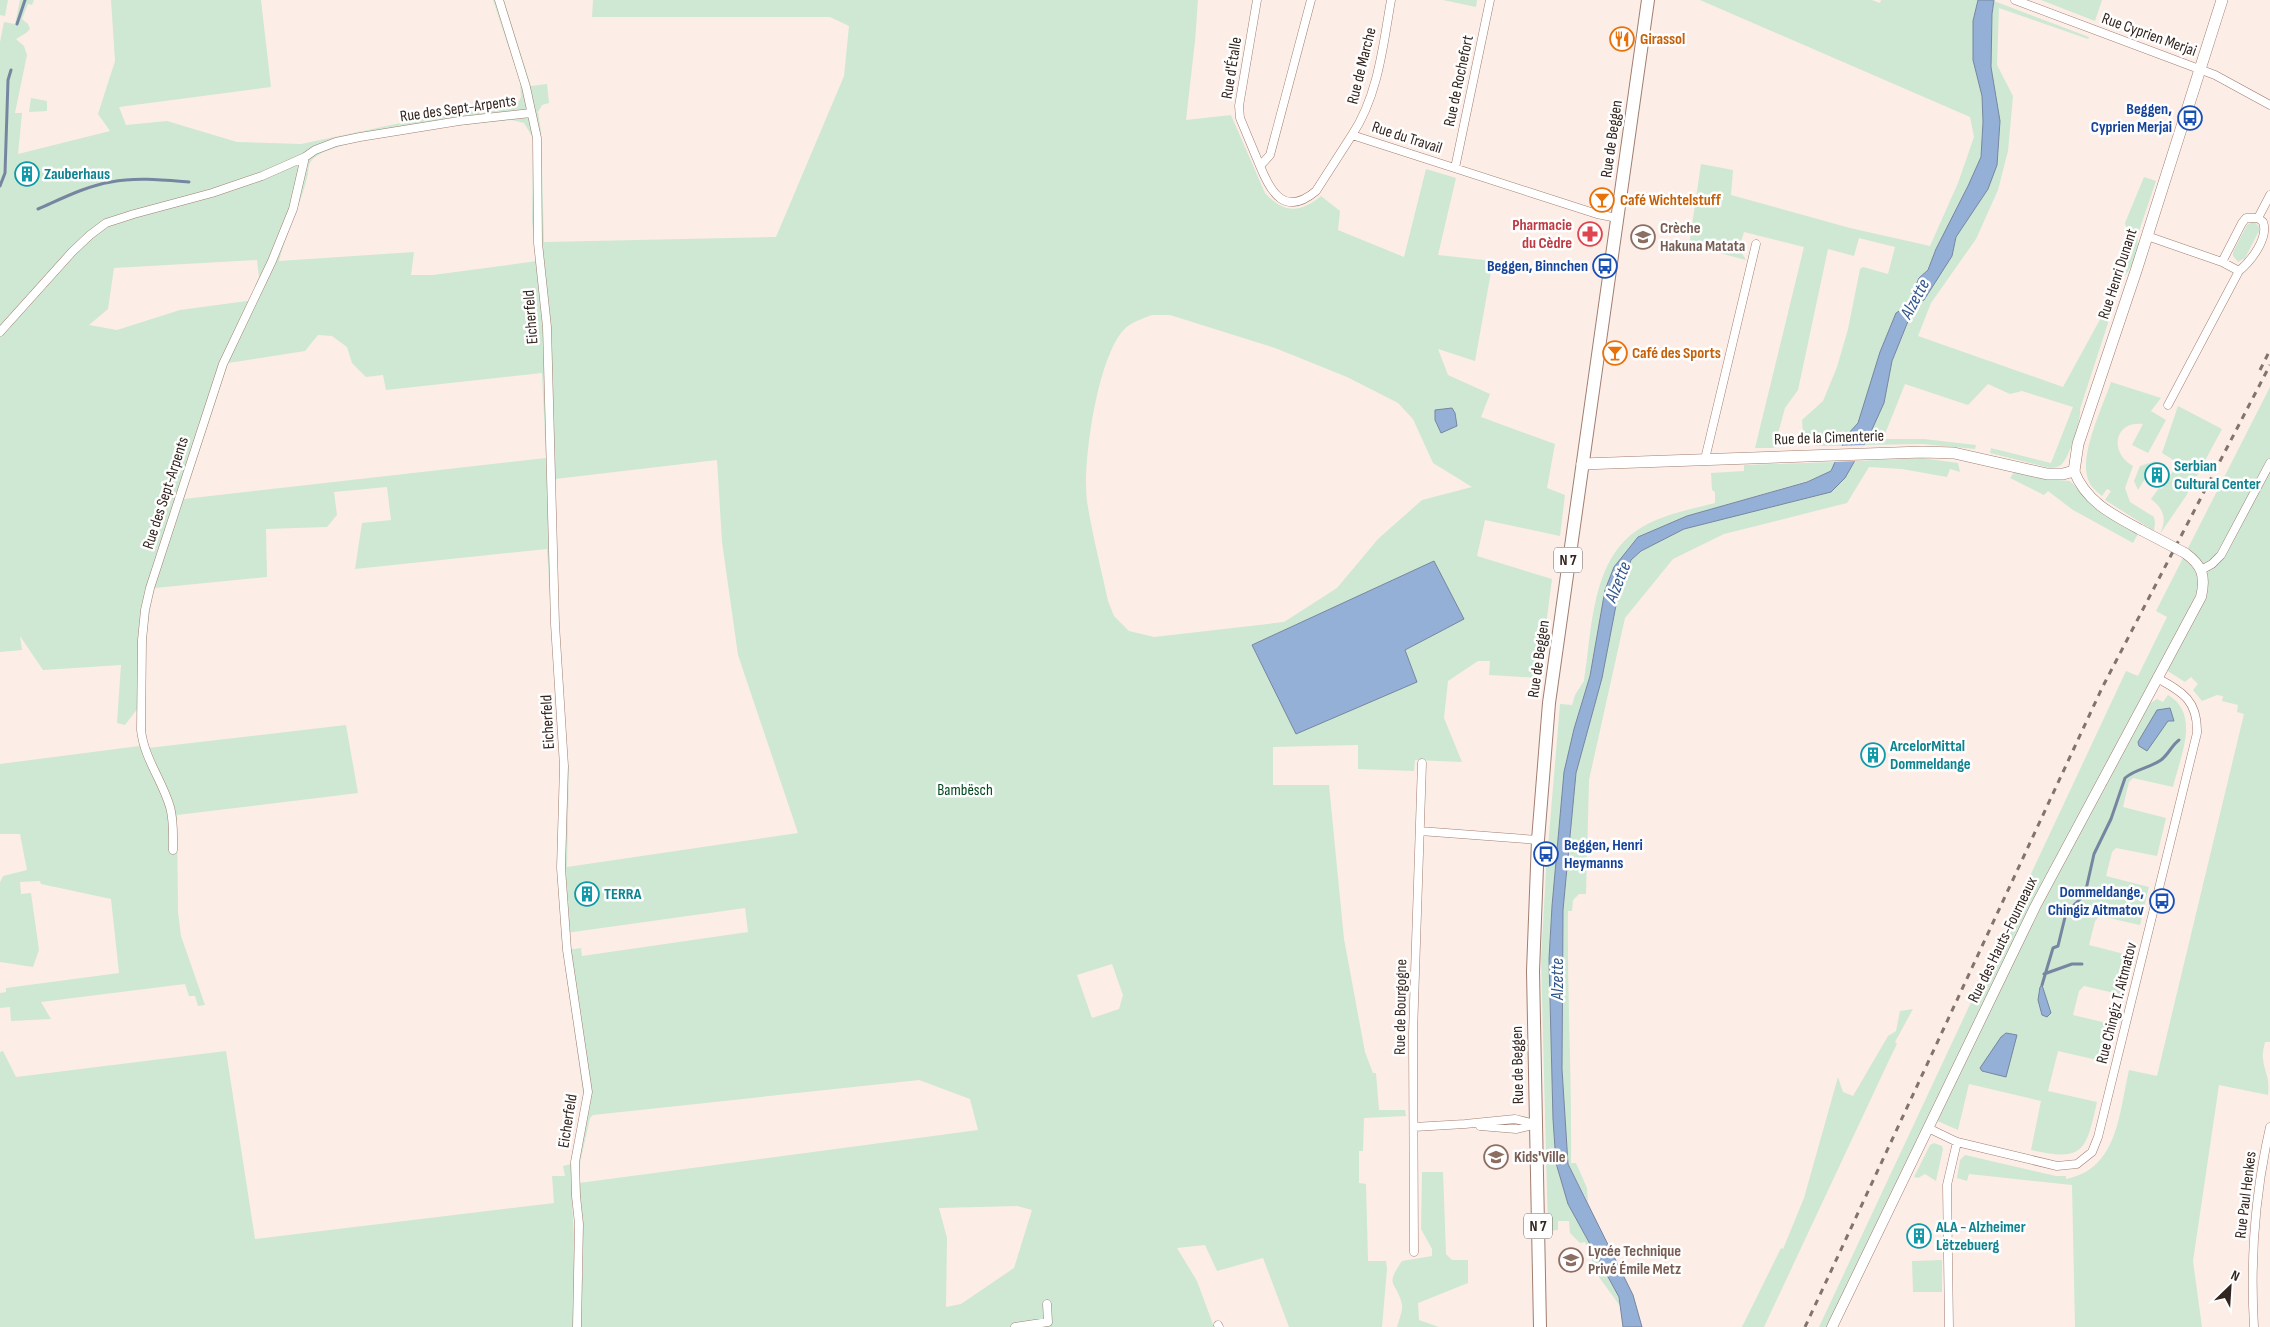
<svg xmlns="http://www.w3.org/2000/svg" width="2270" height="1327" font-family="'Sofia Sans Condensed',sans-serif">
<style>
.green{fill:#cee8d3;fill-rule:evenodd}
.water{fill:#94b0d7;stroke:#7786a0}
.pier{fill:#fdede7}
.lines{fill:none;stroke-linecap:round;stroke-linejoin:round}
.stream{stroke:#7786a0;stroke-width:3}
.minor-casing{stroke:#a07e70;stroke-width:9}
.tertiary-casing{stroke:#a07e70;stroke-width:11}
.secondary-casing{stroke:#a07e70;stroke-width:12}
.primary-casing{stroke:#a07e70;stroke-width:14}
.minor{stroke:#fff;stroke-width:8}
.tertiary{stroke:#fff;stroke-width:10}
.secondary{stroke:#fff;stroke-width:11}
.primary{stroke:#fff;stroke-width:12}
.rail{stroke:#82736d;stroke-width:3;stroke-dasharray:6 6;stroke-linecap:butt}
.tertiary-bridge-casing{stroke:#a07e70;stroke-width:11;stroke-linecap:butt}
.tertiary-bridge{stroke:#fff;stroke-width:10}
.labels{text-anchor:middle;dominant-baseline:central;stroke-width:5;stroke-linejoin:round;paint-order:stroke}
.shield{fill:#fefefe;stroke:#706662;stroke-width:1}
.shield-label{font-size:15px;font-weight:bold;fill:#33251f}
.street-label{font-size:16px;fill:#33251f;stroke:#fefefe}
.food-label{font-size:16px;font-weight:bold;fill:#c56008;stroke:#fefefe;text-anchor:start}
.transit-label{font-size:16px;font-weight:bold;fill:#164399;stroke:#fefefe;text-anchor:end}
.culture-label{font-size:16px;font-weight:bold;fill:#0d838f;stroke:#fefefe;text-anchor:start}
.health-label{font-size:16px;font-weight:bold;fill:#be3a42;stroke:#fefefe;text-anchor:end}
.education-label{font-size:16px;font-weight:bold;fill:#785e54;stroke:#fefefe;text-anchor:start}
.park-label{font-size:16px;fill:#00481e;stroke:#fefefe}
.water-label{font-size:18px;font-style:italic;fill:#31568a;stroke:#fefefe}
</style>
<rect width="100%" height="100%" fill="#fdede7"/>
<path class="green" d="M0,0H8L5,16L0,15Z
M20,0H34L32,5L28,4L22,19L28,24L30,29L26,33L16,39L24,46L27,55L15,113H22L18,154L110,131L98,114L115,61L111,0H261L271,87L119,107L126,125L167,121L237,142L301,144L434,116L517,105L521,97L520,82L493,0H504L531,86L547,84L549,103L542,105L538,112L541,131L544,242L776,237L844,76L849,26L830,17H592L593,0H1198L1195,41L1186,120L1231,115L1265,193C1284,214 1300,213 1321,196L1340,211L1338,230L1404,257L1426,169L1456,178L1438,255L1493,261L1475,361L1438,349L1448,375L1490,394L1481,417L1555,444L1547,488L1565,495L1560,536L1485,520L1477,556L1552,579L1539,678L1489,675L1490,661H1478L1448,681L1444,718L1462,762L1415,760L1414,771L1358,769V745L1273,747V785H1329L1344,939L1365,1052L1373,1073H1376L1379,1110H1405L1406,1116L1364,1118L1363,1151H1359V1183L1366,1184L1368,1261H1386L1387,1269L1382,1327H1289L1263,1258L1217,1271L1205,1245L1177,1248L1197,1281L1214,1327H0V1052L3,1051L16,1077L226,1051L255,1239L554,1203L552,1176H565L563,1166L571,1164L581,1116L583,1092L562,944L557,868L560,761L547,549L355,569L362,523L391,520L387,487L334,492L337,515L327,527L266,529L267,577L155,588C146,619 146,649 145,681C145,704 144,725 148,748L346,725L358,793L177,815L178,912L181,936L205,1005L198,1006L195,996H189L185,984L41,1002L51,1019L11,1021L10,1007L0,1008V993L6,992V988L119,973L111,899L41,884L40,881L20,882L21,894L31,893L39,950L33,967L0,962V882L3,876L27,870L20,834H0V764L139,746L138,708L125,725L117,723L121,665L43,670L20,636L22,650L0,652V42L4,22L15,24ZM512,120L524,123L533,138L532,221L537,261L433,275H411L414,252L279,261C286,233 300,207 307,178C309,172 307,166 312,160C331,137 477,123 512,120ZM257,260L260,286L254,300L180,310L117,330L89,325L108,309L114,268ZM1152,315H1170L1275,348L1347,377L1398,403L1413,419L1433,463L1472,487L1422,500L1378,539L1337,588L1284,622L1154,637L1129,631L1114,616L1108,601C1101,568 1092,534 1087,501C1082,465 1098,348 1128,326C1135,321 1144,318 1152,315ZM318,335L332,336L347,347L352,363L366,377L383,375L386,390L542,373L546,458L184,499L228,363L305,351ZM717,460L722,542L738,655L798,833L567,867L569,765L565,766L555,626V479ZM1464,619L1405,650L1417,681L1252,646ZM745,908L748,932L582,956L581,948L568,950L566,933ZM1112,964L1123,995L1119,1009L1092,1018L1077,975ZM919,1080L970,1099L978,1130L579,1183L580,1163L590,1118L593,1115ZM581,1198L583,1275L576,1277L572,1200ZM1017,1206L1032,1210L1014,1268L961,1304L946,1307L947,1238L939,1208Z
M1443,0H1477L1476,7Z
M1700,0H1872L1880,3L1881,0H1978L1973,21V60L1982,95L1983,122L1981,157L1968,186L1936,249L1928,270L1919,278L1906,307L1880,352L1858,423L1847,435L1842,446H1815L1814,435H1803L1802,420L1823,401L1837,367L1848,329L1860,269L1863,267L1888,274L1895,247L1859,238L1854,256L1828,249L1798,390L1785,408L1774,448H1755L1804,247L1744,232L1739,248L1746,260L1689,245L1701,164L1733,170L1731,195L1850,228L1930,246L1958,183L1974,137L1970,117Z
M2041,0H2102L2095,21Z
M1994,1L2089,37L2088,39L1999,8L1997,65L2013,96L2008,151L1998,190L1976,239L1931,303L1918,336L2063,387L2109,303L2128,234L2125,223L2144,177L2156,181L2137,237C2140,248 2132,270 2123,277L2080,409C2082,418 2069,459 2061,465C2058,467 2054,468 2050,468L1990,453L1991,448L2051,463L2073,407L2022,391L2010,394L1988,384L1968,405L1905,384L1883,439H1924L1976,445L1975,449L1923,444L1864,445L1884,403L1892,361L1916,304L1952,256L1956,237L1988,189L2000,121L1991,67L1992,14Z
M31,98L47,101V111L29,112Z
M2254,221L2259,227V231L2245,258L2238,262L2233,256V252L2247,225Z
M2111,382L2161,398L2151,411L2166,420L2148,453L2132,445L2143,424C2115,420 2108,452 2133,466L2125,488L2130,502L2154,517L2155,523L2154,531L2105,500L2111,491L2107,489L2102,496C2096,491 2090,486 2088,479C2079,455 2103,406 2111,382Z
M2270,387V1042H2265C2264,1047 2262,1054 2263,1059C2265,1075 2270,1076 2268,1095L2219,1085L2193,1261L2202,1327H2075L2072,1185L1969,1174L1967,1181L1957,1178L1960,1160L1965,1155L2056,1176H2066V1179C2118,1169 2119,1113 2129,1070L2157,1076L2244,714L2237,712L2238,705L2222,701L2223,696L2217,695L2202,701L2193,690L2198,684L2191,677L2185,682L2163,668L2141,709L2157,699L2163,702L2168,695C2201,714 2180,757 2173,787L2133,778L2129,782L2123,807L2166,818L2157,856L2116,848L2112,852L2106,876L2149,887L2140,925L2100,916L2095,921L2089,945L2132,956L2123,995L2084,986L2079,991L2073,1015L2115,1025L2106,1062L2058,1051L2048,1091L2097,1102C2086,1151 2084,1162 2031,1150L2041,1101L1969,1084L1958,1130L1933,1119L1832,1327H1819L2126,671L2138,676L2167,617L2156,611Z
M2178,406L2222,429L2186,496L2160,534C2167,519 2164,509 2151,499L2159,488L2162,489L2178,463L2162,453Z
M1922,458L1958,463L1960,472L1950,469L1947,477L1902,469L1869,467L1847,503L1724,534L1673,559L1625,618L1589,780L1586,894H1579L1573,900L1572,911H1568C1567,995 1572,1079 1571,1163H1576L1587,1188L1588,1202L1568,1164L1562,1069L1563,910L1576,773L1602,678L1618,595L1631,560L1641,551L1684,529L1831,492L1856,461Z
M2156,461L2138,490L2134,481L2140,466Z
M1835,462L1831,471L1807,481L1687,516L1638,537L1614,567L1605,590L1590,676L1574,729L1552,906L1549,959L1553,1119L1556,1163L1568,1204L1619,1297L1620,1306L1599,1277L1585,1242L1580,1243L1570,1233L1569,1221H1558V1230L1548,1231L1541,959L1546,871L1560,704L1572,705L1575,695L1584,681C1592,635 1590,563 1636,531C1659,515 1688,510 1715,503V492L1712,490L1711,473L1744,471V465Z
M2015,471L2046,479L2070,481L2099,511L2138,534L2133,543L2073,510L2048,491L2044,495L2010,478Z
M1913,1009L1895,1042L1897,1044L1891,1056L1764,1327H1742L1781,1248L1783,1249L1804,1198L1838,1077L1843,1092L1853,1096L1888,1036L1896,1031L1900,1011Z
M1934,1143L1942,1146L1943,1149L1936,1181L1925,1174L1918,1178L1914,1177L1930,1145Z
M1422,1172H1443L1446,1254L1452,1260H1468V1283L1418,1303L1419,1320L1439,1327H1397C1399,1320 1403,1310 1402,1304C1396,1280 1384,1287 1402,1261L1432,1256V1249L1421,1229Z
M1942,1260V1292H1913L1912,1261Z"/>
<path class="water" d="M1978,0H1994L1992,14L1991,67L2000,121L1997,165L1988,189L1956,237L1952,256L1924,300L1915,304L1892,361L1884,403L1869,436L1845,478L1831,492L1684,529L1641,551L1631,560L1618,595L1602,678L1576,773L1563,910L1562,1069L1568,1164L1633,1295L1642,1327H1623L1619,1297L1568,1204L1556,1163L1553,1119L1549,959L1552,906L1564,772L1574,729L1590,676L1605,590L1614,567L1638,537L1687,516L1807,482L1831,471L1847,435L1858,423L1880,352L1896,313L1906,307L1919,278L1928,270L1936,249L1968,186L1981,157L1983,122L1982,96L1973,60V21Z
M1452,408L1455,413L1457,426L1441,433L1435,420V410Z
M1434,561L1464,619L1405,650L1417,682L1296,734L1252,645Z
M2170,708L2174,721H2168L2147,751L2139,746L2138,742L2157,710Z
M2042,985L2051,1013L2047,1017L2042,1015L2038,1000L2040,987Z
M2006,1033L2017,1035L2006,1077L1982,1071L1980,1068L2001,1037Z"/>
<path class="pier" d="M1867,445L1858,461L1832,462L1839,446Z"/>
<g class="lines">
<path class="stream" d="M17,24L25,0
M0,186L5,173L8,80L11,70
M38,209C61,199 86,186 111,182C136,177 164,180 189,182
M2044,974L2072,964H2082
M2042,985L2053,948L2058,946L2066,913L2085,894L2094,854L2111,819L2125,778C2135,769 2150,768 2161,760C2168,755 2172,745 2179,740"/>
<g class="minor-casing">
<path id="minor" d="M499,0L526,87L537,138L538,243L547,327L555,624L564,766L561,868L567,950L588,1092L575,1162L576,1196L579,1224L577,1327
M1257,0L1239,106L1240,118L1260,166
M1311,0L1270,155L1260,166C1271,193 1285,217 1316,191L1352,135L1597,214L1617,218
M2015,0L2215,75L2270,105
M1352,135C1378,96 1383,46 1391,0
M1455,168L1490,0
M2258,218L2270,195
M2147,236L2222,262L2239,271
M0,332L72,252L90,235L106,223L134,214L212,193L262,176L305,157L315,150L336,142L360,137L459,121L531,113
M2168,405L2239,271C2251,261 2269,238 2263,222L2258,218H2246L2242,223L2222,262
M1705,459L1756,244
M2201,570L2212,564L2221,555L2270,463
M1420,831L1538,840
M173,850C173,836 174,821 170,807C162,780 144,758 141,730L142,640L145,610L150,588L223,364L272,261L293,209L305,157
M1480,1126L1516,1129L1533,1125
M1414,1127L1465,1124L1515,1119L1535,1124
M1928,1128L1957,1142L2057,1166L2077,1164L2092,1152L2098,1137L2197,733C2198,701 2183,692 2157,678
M1414,1252L1413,1033L1422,763
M1218,1325L1219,1327
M1015,1327L1048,1322L1047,1304
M1949,1327L1947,1185L1957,1142
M2254,1327C2250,1260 2255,1193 2270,1127"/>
</g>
<g class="tertiary-casing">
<path id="tertiary" d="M2074,471C2086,502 2113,515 2141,530
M1832,1327L2035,907L2201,597C2206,576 2202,565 2185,553"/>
</g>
<g class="secondary-casing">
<path id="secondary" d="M1582,464L1923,452L1954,453L2047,474H2063L2074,471L2078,444L2136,271L2222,0"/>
</g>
<g class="primary-casing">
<path id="primary" d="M1540,1327L1533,971L1538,840L1549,703L1648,0"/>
</g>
<use href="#minor" class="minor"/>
<use href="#tertiary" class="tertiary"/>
<use href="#secondary" class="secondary"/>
<use href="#primary" class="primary"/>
<path class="rail" d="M2260,370L2270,350
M1805,1327L2102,688L2270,365"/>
<g class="tertiary-bridge-casing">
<path id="tertiary-bridge" d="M2141,530L2185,553"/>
</g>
<use href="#tertiary-bridge" class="tertiary-bridge"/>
</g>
<defs>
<g id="restaurant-ring" transform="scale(1.25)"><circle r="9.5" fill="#fefefe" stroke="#e8710a" stroke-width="1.5"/><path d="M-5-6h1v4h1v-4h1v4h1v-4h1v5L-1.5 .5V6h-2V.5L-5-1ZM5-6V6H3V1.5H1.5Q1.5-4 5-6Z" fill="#e8710a"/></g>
<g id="bus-ring" transform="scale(1.25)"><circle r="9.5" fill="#fefefe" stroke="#1a4fb4" stroke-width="1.5"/><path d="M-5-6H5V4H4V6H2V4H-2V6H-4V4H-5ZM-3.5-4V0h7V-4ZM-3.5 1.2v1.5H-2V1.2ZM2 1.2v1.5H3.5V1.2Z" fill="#1a4fb4"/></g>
<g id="building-ring" transform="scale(1.25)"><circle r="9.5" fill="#fefefe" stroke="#0f9aa8" stroke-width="1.5"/><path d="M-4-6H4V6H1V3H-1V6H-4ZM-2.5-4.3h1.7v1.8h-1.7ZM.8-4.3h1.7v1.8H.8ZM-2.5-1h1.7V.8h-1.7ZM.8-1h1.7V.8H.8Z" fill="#0f9aa8"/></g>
<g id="bar-ring" transform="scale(1.25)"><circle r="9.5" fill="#fefefe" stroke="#e8710a" stroke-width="1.5"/><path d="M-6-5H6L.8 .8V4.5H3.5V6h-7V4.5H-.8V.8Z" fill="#e8710a"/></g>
<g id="pharmacy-ring" transform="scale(1.25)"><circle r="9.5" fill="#fefefe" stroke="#e0444e" stroke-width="1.5"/><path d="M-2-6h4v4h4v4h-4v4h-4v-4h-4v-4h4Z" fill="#e0444e"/></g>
<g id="school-ring" transform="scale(1.25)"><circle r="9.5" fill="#fefefe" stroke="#8d6e63" stroke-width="1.5"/><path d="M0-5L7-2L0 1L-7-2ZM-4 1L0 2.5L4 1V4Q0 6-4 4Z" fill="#8d6e63"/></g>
</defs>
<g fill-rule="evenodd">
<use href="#restaurant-ring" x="1622" y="39"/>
<use href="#bus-ring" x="2190" y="118"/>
<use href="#building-ring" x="27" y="174"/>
<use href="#bar-ring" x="1602" y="200"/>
<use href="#pharmacy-ring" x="1590" y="234"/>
<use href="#school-ring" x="1643" y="237"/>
<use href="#bus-ring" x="1605" y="266"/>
<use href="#bar-ring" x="1615" y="353"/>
<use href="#building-ring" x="2157" y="475"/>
<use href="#building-ring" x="1873" y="755"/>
<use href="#bus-ring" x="1546" y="854"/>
<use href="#building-ring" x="587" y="894"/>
<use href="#bus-ring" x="2162" y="901"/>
<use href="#school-ring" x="1496" y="1157"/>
<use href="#building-ring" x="1919" y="1236"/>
<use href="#school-ring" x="1571" y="1260"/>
</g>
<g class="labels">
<g class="shield">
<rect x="1554" y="547.5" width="28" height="25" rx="4"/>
<rect x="1524" y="1213.5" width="28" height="25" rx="4"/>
</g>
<g class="shield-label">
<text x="1568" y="560">N 7</text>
<text x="1538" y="1226">N 7</text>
</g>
<g class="street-label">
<text transform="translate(2149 35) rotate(20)">Rue Cyprien Merjai</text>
<text transform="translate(1362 66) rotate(-76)">Rue de Marche</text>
<text transform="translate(1232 68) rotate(-81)">Rue d'Étalle</text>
<text transform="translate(1459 81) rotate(-78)">Rue de Rochefort</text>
<text transform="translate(458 109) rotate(-8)">Rue des Sept-Arpents</text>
<text transform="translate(1407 138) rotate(18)">Rue du Travail</text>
<text transform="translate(1612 139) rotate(-82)">Rue de Beggen</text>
<text transform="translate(2118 274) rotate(-72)">Rue Henri Dunant</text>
<text transform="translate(531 317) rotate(-94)">Eicherfeld</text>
<text transform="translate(1829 438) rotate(-2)">Rue de la Cimenterie</text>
<text transform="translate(166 493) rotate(-72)">Rue des Sept-Arpents</text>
<text transform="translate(1539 659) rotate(-82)">Rue de Beggen</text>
<text transform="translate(548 722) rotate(-93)">Eicherfeld</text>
<text transform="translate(2003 940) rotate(-64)">Rue des Hauts-Fourneaux</text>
<text transform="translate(2117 1003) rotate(-76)">Rue Chingiz T. Aitmatov</text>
<text transform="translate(1401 1007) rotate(-89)">Rue de Bourgogne</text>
<text transform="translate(1518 1065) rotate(-91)">Rue de Beggen</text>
<text transform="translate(568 1121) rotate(-81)">Eicherfeld</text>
<text transform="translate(2246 1195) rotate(-83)">Rue Paul Henkes</text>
</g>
<g class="food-label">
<text x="1640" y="39">Girassol</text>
<text x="1620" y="200">Café Wichtelstuff</text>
<text x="1632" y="353">Café des Sports</text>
</g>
<g class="transit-label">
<text x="2172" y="109">Beggen,<tspan x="2172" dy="18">Cyprien Merjai</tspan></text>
<text x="1588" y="266">Beggen, Binnchen</text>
<text x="1564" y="845" text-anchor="start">Beggen, Henri<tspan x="1564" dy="18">Heymanns</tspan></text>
<text x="2144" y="892">Dommeldange,<tspan x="2144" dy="18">Chingiz Aitmatov</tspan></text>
</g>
<g class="culture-label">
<text x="44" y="174">Zauberhaus</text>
<text x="2174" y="466">Serbian<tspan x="2174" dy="18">Cultural Center</tspan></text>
<text x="1890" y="746">ArcelorMittal<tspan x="1890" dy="18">Dommeldange</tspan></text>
<text x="604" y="894">TERRA</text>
<text x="1936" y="1227">ALA - Alzheimer<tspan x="1936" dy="18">Lëtzebuerg</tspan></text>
</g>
<g class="health-label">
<text x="1572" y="225">Pharmacie<tspan x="1572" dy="18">du Cèdre</tspan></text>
</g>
<g class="education-label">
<text x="1660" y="228">Crèche<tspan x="1660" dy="18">Hakuna Matata</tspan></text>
<text x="1514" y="1157">Kids'Ville</text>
<text x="1588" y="1251">Lycée Technique<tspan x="1588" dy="18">Privé Émile Metz</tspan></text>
</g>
<g class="park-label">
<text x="965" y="790">Bambësch</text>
</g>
<g class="water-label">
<text transform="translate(1915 299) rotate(-62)">Alzette</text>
<text transform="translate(1618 582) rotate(-68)">Alzette</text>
<text transform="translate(1557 979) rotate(-90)">Alzette</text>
</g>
</g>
<g transform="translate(2230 1287) rotate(25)" stroke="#fefefe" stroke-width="4" paint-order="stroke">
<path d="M0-4L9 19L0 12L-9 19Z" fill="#33251f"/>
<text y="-8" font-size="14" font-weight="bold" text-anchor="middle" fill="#33251f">N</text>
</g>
</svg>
